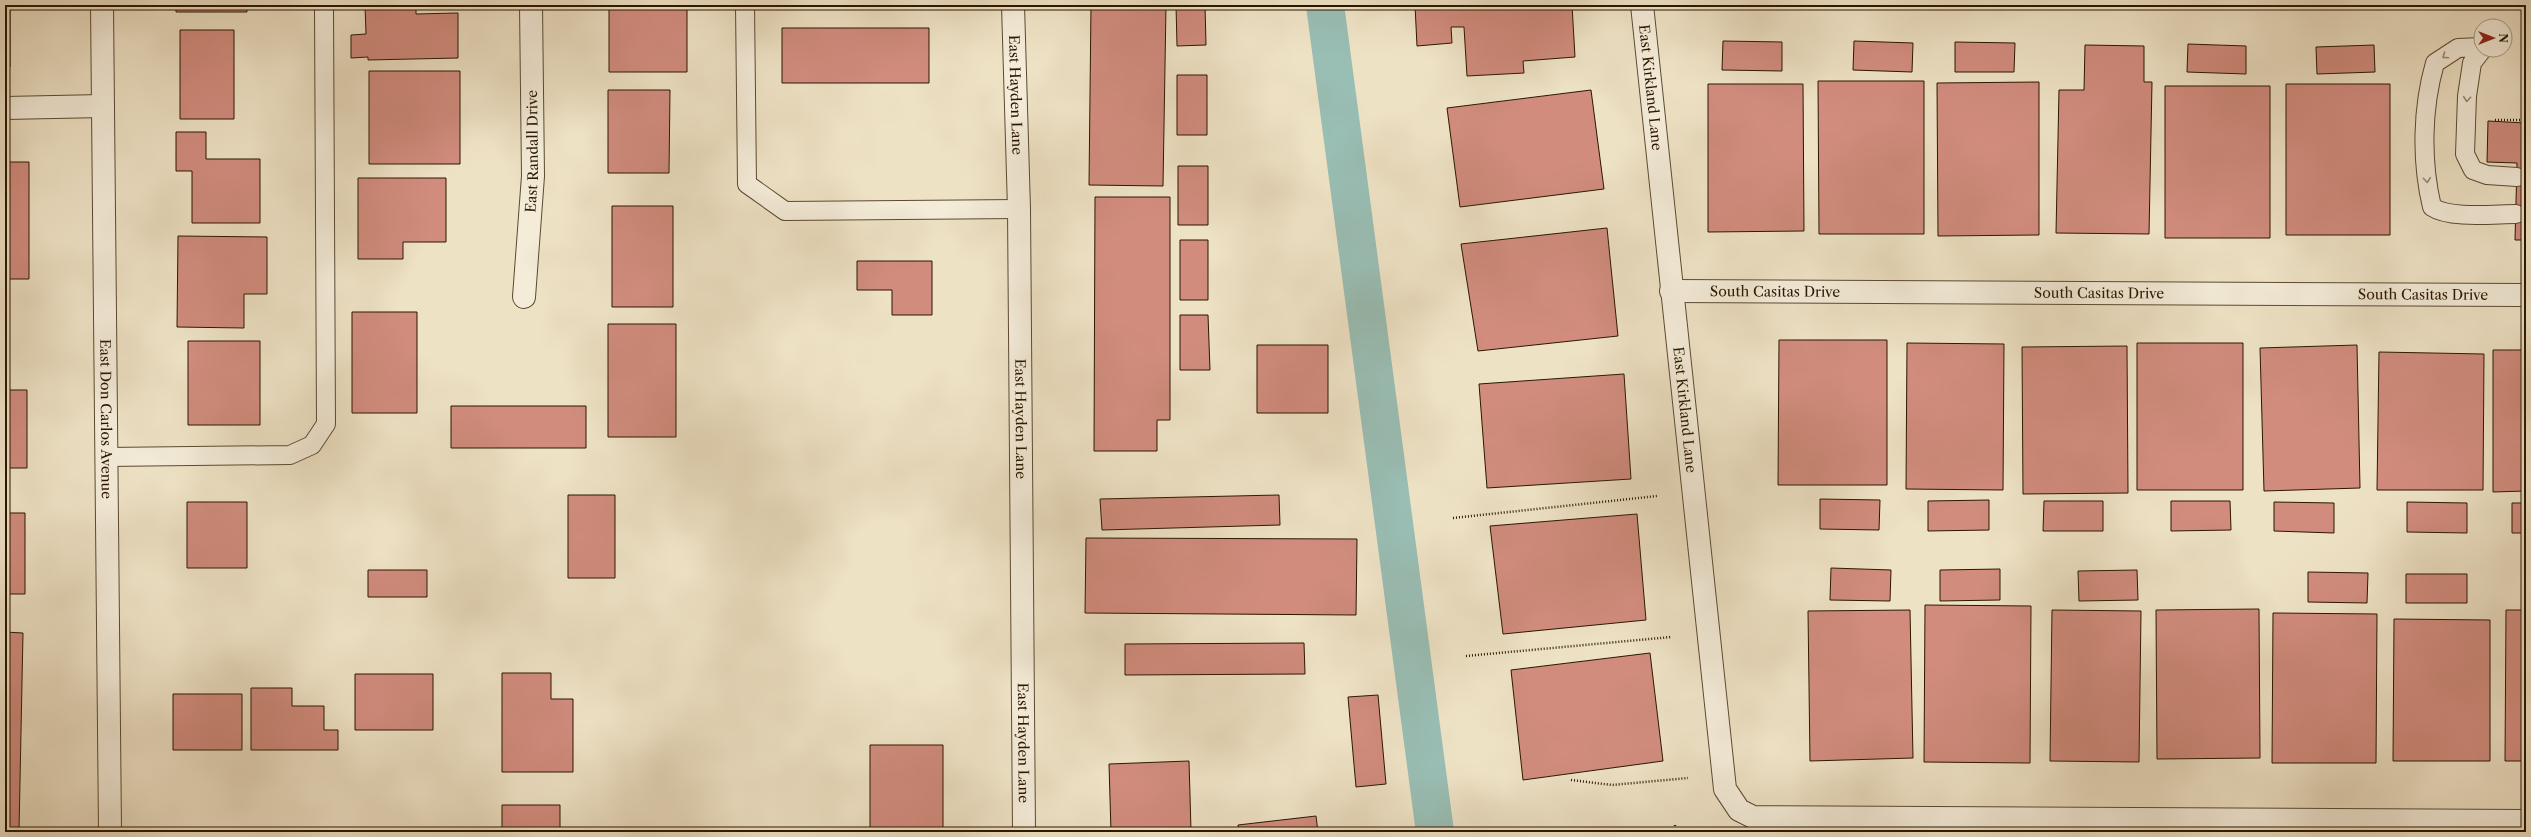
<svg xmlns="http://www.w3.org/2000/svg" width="2531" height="837" font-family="'Libre Caslon Text',serif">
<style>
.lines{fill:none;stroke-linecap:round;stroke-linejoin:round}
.canal{stroke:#99beb4;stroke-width:38}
.building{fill:#d18c7e;stroke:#2a1700}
.service-casing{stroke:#5b4a31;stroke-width:20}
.minor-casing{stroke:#5b4a31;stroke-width:24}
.path{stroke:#2a1700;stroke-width:2.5;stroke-dasharray:1 2;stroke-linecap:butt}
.service{stroke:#f4ecd9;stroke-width:18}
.minor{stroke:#f4ecd9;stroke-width:22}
.oneway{stroke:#998c77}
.labels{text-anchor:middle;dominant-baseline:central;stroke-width:3;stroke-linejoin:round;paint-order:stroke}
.street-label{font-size:14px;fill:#2a1700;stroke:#f4ecd9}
</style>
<rect width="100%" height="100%" fill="#eee2c5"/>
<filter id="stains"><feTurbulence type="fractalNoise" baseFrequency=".005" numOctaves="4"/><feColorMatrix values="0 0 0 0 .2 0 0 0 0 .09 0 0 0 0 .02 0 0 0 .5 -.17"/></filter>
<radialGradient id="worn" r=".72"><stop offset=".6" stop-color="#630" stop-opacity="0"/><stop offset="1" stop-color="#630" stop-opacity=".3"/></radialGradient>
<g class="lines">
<path class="canal" d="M1325,5L1435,832"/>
</g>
<path class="building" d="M5,5H10V67H5Z
M176,5H247V12H176Z
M365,5H416V14L458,13V58L368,60V57L351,58V35L366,34Z
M609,5H687V72H609Z
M1091,5H1166L1163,186L1089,185Z
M1176,5H1205L1206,45L1177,46Z
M1415,5H1572L1575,57L1523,61L1524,73L1467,76L1464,27H1451L1452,43L1417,46Z
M2137,5H2175V7Z
M2428,5H2526V6H2428Z
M782,28H929V83H782Z
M180,30H234V119H180Z
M1723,41L1782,42V71L1722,70Z
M1854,41L1913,43L1912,72L1853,70Z
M1955,42L2015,43L2014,72H1955Z
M2188,44L2246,46V74L2187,72Z
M2085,45L2144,46V82H2152L2149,234L2056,233L2059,90H2084Z
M2374,45L2375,72L2317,74L2316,47Z
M369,71H460V164H369Z
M1177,75H1207V135H1177Z
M1818,81H1924V234H1819Z
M2039,82V235L1938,236L1937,83Z
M1708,84H1803L1804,231L1708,232Z
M2286,84H2390V235H2286Z
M2165,86H2270V238H2165Z
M608,90H670L669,173H608Z
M1591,90L1604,189L1460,207L1447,108Z
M2488,121L2526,123V240H2515L2517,163L2487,162Z
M176,132H206V159H260V223H192V171H176Z
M5,162H29V279H5Z
M1178,166H1208V225H1178Z
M358,178H446V242H403V259H358Z
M1095,197H1170V420H1157V451H1094Z
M612,206H673V307H612Z
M1607,228L1618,336L1478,351L1461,244Z
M178,236L267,237V294H244V328L177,327Z
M1180,240H1208V300H1180Z
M857,261H932V315H892V290H857Z
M352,312H417V413H352Z
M1180,315H1208L1210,370H1180Z
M608,324H676V437H608Z
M1779,340H1887V485H1778Z
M188,341H260V425H188Z
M1907,343L2004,344L2003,490L1906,489Z
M2137,343H2243V490H2137Z
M1257,345H1328V413H1257Z
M2357,345L2360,488L2264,491L2260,348Z
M2127,346L2128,493L2023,494L2022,347Z
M2493,350H2526V491L2493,492Z
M2379,352L2484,354L2483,490H2377Z
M1624,374L1631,479L1487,488L1479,384Z
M5,390H27V468H5Z
M451,406H586V448H451Z
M568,495H615V578H568Z
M1279,495L1280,525L1102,530L1100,499Z
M1820,499L1880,500L1879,530L1820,529Z
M1989,500V530L1928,531V501Z
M2044,501H2103V531H2043Z
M2171,501H2230L2231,530L2171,531Z
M187,502H247V568H187Z
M2274,502L2334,503V533L2274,531Z
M2407,502L2467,503V533L2407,532Z
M2512,503H2526V533H2512Z
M5,513H25V594H5Z
M1637,514L1646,620L1503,634L1490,526Z
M1086,538L1357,539L1356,615L1085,613Z
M1831,568L1891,570L1890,601L1830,600Z
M2000,569V600L1940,601V570Z
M368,570H427V597H368Z
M2137,570L2138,600L2079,601L2078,571Z
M2308,572L2368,573L2367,603L2308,602Z
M2406,574H2467V603H2406Z
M1925,605L2031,606L2030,763L1924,762Z
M2259,609L2260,758L2157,759L2156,610Z
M1910,610L1913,758L1810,761L1808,611Z
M2052,610L2141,611L2139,762L2050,761Z
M2506,610H2526V761H2505Z
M2273,613L2377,614L2376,763H2272Z
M2394,619L2490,620V761H2393Z
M5,632L23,633L19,831H5Z
M1304,643L1305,674L1125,675V644Z
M1650,653L1663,761L1523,780L1511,670Z
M502,673H551V699H573V772H502Z
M355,674H433V730H355Z
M251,688H292V706H324V730H338V750H251Z
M173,694H242V750H173Z
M1378,695L1386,784L1356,787L1348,697Z
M870,745H943V832H870Z
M1189,761L1191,830L1111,832L1109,764Z
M502,805H560V832H502Z
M1316,816L1318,832H1239L1238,825Z"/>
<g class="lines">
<g class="service-casing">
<path id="service" d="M745,5L747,184L785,211L1019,209
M2481,47L2458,48L2435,63C2422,108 2421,161 2432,207C2450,219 2494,214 2516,214
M2482,50L2472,63L2467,96L2465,154L2473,170L2487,175L2517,177
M106,457L290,455L312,445L326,424L324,5"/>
</g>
<g class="minor-casing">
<g id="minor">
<path id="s1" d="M102,5L110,832"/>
<path id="s2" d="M1013,5L1019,209L1024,832"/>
<path id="s3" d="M1642,5L1725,789L1739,810L1753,817L2526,821"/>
<path d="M5,108L103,106"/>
<path id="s4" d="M1671,291L2526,295"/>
<path id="s5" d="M524,297L533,176L531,5"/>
</g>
</g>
<path class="path" d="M2495,120H2526
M1453,518L1657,496
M1466,656L1671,637
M1571,780L1612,785L1688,778
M1675,825V832"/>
<use href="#service" class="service"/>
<use href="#minor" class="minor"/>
</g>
<defs><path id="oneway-chevron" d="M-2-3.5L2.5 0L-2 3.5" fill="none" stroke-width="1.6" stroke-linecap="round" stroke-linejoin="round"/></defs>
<g class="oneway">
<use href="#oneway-chevron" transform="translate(2445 56) rotate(146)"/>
<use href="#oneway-chevron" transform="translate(2467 99) rotate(95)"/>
<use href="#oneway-chevron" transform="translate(2427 180) rotate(85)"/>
</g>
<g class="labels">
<g class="street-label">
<text stroke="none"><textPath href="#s3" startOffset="83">East Kirkland Lane</textPath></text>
<text stroke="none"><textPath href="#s2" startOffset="90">East Hayden Lane</textPath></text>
<text stroke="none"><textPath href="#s5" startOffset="146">East Randall Drive</textPath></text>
<text stroke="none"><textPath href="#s4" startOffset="104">South Casitas Drive</textPath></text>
<text stroke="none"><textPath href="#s4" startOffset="428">South Casitas Drive</textPath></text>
<text stroke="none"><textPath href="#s4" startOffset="752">South Casitas Drive</textPath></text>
<text stroke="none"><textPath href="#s3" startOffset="407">East Kirkland Lane</textPath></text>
<text stroke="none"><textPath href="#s2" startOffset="414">East Hayden Lane</textPath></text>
<text stroke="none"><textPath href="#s1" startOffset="414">East Don Carlos Avenue</textPath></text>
<text stroke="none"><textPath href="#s2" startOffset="738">East Hayden Lane</textPath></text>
</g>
</g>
<rect width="2531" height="837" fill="none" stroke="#eee2c5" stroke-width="20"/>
<rect x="6" y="6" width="2519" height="825" fill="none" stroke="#2a1700" stroke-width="2"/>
<rect x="10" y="10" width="2511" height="817" fill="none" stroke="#2a1700"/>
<g transform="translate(2493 38) rotate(90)"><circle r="19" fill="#f4ecd9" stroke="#a39782"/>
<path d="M0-3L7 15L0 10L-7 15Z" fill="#8f2418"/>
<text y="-6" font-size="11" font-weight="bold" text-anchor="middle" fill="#2a1700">N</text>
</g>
<rect width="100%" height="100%" filter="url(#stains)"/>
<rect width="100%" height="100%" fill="url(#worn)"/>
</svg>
